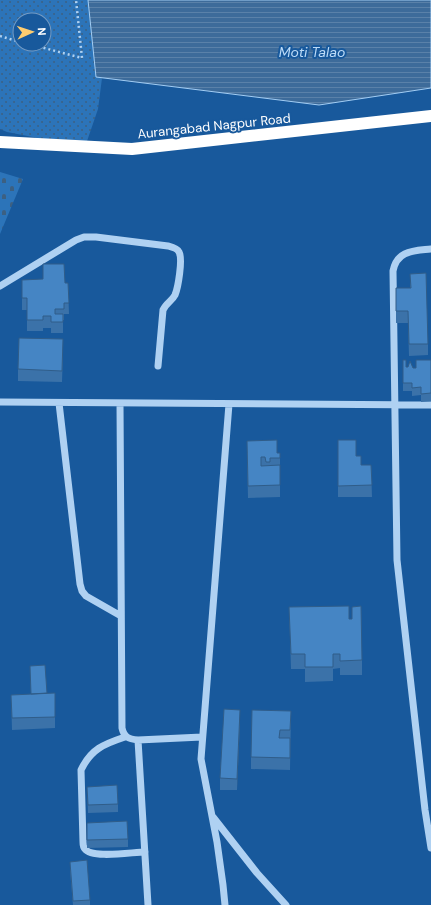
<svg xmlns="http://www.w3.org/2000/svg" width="431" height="905" font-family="'DM Sans',sans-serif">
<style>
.cemetery{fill:url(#cemetery-stones)}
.park{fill:url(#park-dots);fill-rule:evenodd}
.water{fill:url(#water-rules);stroke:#a2cdf4}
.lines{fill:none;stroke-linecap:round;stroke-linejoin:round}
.path{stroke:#afd1f2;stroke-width:2.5;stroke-dasharray:2 3;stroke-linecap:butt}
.minor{stroke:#afd1f2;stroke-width:7}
.highway{stroke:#fff;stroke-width:12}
.wall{fill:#3b72a9}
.shaded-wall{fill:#305d89}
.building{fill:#4585c4;stroke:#305d89}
.labels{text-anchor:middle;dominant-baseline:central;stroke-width:4;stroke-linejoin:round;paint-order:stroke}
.street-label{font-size:13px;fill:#fff;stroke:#18599c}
.water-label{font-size:14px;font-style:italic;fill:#bcdbf8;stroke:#18599c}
</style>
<defs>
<pattern id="cemetery-stones" width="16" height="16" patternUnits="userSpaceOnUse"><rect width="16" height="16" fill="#2c74b9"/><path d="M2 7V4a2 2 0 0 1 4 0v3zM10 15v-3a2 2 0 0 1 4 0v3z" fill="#3c6082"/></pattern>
<pattern id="park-dots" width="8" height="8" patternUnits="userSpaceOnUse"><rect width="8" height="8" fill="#2c74b9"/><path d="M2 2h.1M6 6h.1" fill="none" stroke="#3c6082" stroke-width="1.8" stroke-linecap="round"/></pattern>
<pattern id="water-rules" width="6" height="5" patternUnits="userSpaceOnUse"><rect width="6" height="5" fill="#3d6b9a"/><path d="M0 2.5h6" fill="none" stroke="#5a81a9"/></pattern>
</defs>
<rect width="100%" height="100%" fill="#18599c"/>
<path class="cemetery" d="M0,172L23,179L0,234Z"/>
<path class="park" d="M0,0H116L105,55L98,109L85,147L7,132L0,129ZM20,20H44V44H20Z"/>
<path class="water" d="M88,0H431V88L319,105L96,77Z"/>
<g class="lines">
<path class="path" d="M0,36L20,42
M29,44L82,58L76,0"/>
<path class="minor" d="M431,249C414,251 397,250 393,271L397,560L425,810L431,848
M0,286L76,240L84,237H96L168,246C172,247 177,248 179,252C183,259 178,288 175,295C172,301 166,303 163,310L158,366
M0,402L431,405
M59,403L80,584L82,591L86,596L121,616
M120,403L122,728C124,737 128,739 138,740L202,737
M125,737C104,744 91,749 81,770L83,842C83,845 83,847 85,849C92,859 133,852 145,852
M138,740L148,905
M213,817L257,873L286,905
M225,905L223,885L217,842L201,759L229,404"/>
<path class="highway" d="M0,142L132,149L431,116"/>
</g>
<path class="wall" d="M410,274L428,344V355L409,356L408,323H396V288H410Z
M22,280L68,283L69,314H64V320H63V333H51V328H43V331H27V310H22Z
M63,351L62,382L18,381V369Z
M403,360L406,367L413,368H416V360H431V401L421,402V395L412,396V391H403Z
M338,440L356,456L361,465H371L372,497H338Z
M247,453H280V497L248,498Z
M289,607L349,619L362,660V675H340V668L333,669V681L305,682V669H291Z
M30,666L47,693L55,717V728L12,730L11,695L31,694Z
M291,711L290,770L251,769V757Z
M240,722L237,790H220V778Z
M87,787L118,804V812L88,813Z
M87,823L128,839V847L87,848Z
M70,862L90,900V905H73L70,870Z"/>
<path class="shaded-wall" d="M240,710V722L237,790V779Z"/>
<path class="building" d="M43,264H64L65,283H68L69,303H64V309H55V314H63V322H51V316H43V320H27V298H22V280L43,279Z
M426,273L428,344H409L408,311H396V288H411L410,274Z
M19,338L63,339L62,371L18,369Z
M403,360H406V367H408L410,361L413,368H416V360H431V393L421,394V387L412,388V383H403Z
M277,440V453H280V458H270V462H266L265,457H261V466L280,465V485L248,486L247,441Z
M338,440H356V456H361V465H371L372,485L338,486Z
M349,606V619H352V607L361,606L362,660L340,661V654H333V667H305V654H291L289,607Z
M45,665L47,693L31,694L30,666Z
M55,693V717L12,718L11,695Z
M224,709L240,710L237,779L220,778Z
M252,710L291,711L290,730H280L279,738H290V758L251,757Z
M117,785L118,804L88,805L87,787Z
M127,821L128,839L87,840V823Z
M87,860L90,900L73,901L70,862Z"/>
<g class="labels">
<g class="street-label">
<text transform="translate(214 126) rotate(-6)">Aurangabad Nagpur Road</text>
</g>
<g class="water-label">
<text x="312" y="52">Moti Talao</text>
</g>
</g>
<g transform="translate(32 32) rotate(87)"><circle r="19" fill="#18599c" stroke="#749bc4"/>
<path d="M0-3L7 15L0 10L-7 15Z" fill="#ffcd70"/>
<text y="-6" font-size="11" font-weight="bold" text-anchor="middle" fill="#ffffff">N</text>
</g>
</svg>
